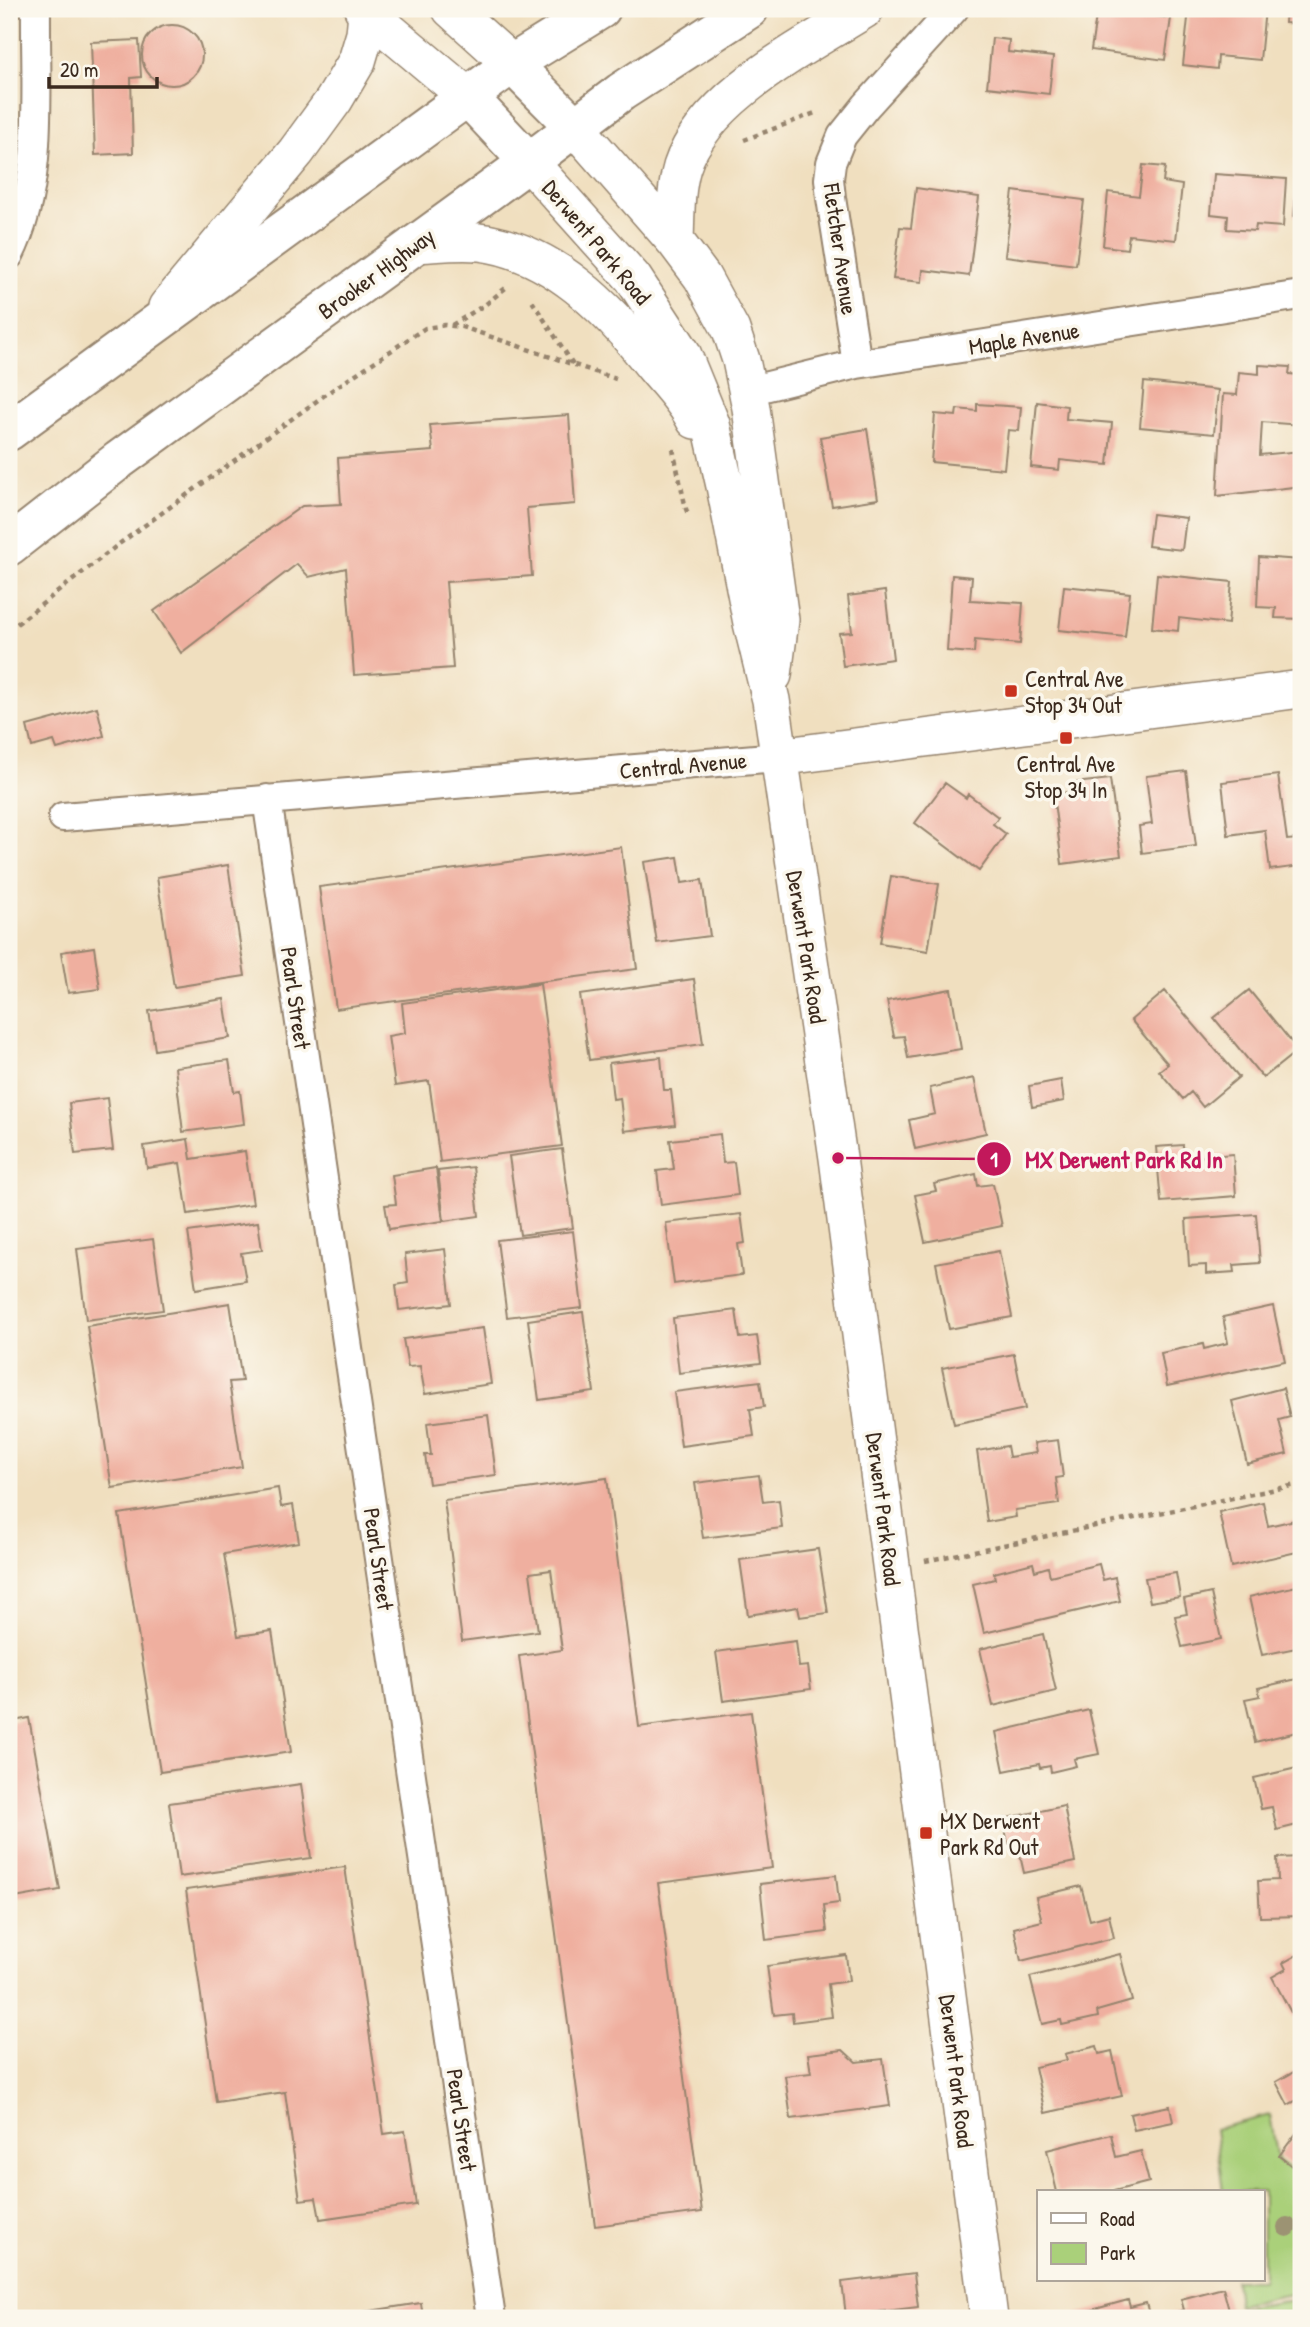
<svg xmlns="http://www.w3.org/2000/svg" width="1310" height="2327" font-family="'Patrick Hand',sans-serif">
<style>
.green{fill:#aad07a;stroke:#727d4c;stroke-width:2}
.building{fill:#efaf9f}
.lines{fill:none;stroke-linecap:round;stroke-linejoin:round}
.minor-casing{stroke:#96846e;stroke-width:32}
.tertiary-casing{stroke:#96846e;stroke-width:40}
.trunk-casing{stroke:#96846e;stroke-width:42}
.path{stroke:#96846e;stroke-width:4.5;stroke-dasharray:5 5;stroke-linecap:butt}
.minor{stroke:#fff;stroke-width:28}
.tertiary{stroke:#fff;stroke-width:37}
.trunk{stroke:#fff;stroke-width:38}
.tree{fill:#9c9373}
.poi-dot{fill:#c8321e;stroke:#fbf7ec;stroke-width:2.5}
.labels{text-anchor:middle;dominant-baseline:central;stroke-width:7;stroke-linejoin:round;paint-order:stroke}
.street-label{font-size:23px;fill:#3b2a1e;stroke:#fbf7ec}
.poi-label{font-size:23px;fill:#3b2a1e;stroke:#fbf7ec;text-anchor:start}
.leader{fill:none;stroke:#c2185b;stroke-width:2.5}
.callout-dot{fill:#c2185b;stroke:#fbf7ec;stroke-width:2.5}
.mark-label{font-size:21px;text-anchor:middle;font-weight:bold;fill:#fff}
.callout-label{font-size:24px;text-anchor:middle;font-weight:bold;fill:#c2185b;stroke:#fbf7ec;stroke-width:7;stroke-linejoin:round;paint-order:stroke}
</style>
<rect width="100%" height="100%" fill="#fbf7ec"/>
<filter id="ink" filterUnits="userSpaceOnUse"><feTurbulence type="fractalNoise" baseFrequency=".0143" numOctaves="2"/><feDisplacementMap in="SourceGraphic" scale="14" xChannelSelector="R" yChannelSelector="G"/><feConvolveMatrix kernelMatrix="1 2 1 2 8 2 1 2 1" color-interpolation-filters="sRGB"/></filter>
<filter id="wash" filterUnits="userSpaceOnUse"><feTurbulence type="fractalNoise" baseFrequency=".00686" numOctaves="4" result="noise"/><feDisplacementMap in="SourceGraphic" scale="28" xChannelSelector="R" yChannelSelector="G"/><feGaussianBlur stdDeviation="1.57" result="paint"/><feColorMatrix in="noise" values="0 0 0 0 0 0 0 0 0 0 0 0 0 0 0 0 0 1.4 0 .05"/><feComposite in="paint" operator="in"/></filter>
<g filter="url(#wash)">
<rect width="100%" height="100%" fill="#f0dfbf"/>
<path class="green" d="M1270,2115L1278,2160L1301,2177V2292L1238,2305L1235,2280H1263V2192H1223L1215,2129Z
M1301,2299V2318H1241L1240,2308Z"/>
<g id="blocks">
<path class="building" d="M1097,9L1171,18L1165,60L1091,50Z
M1189,9H1265L1260,60L1218,56L1217,69L1183,65Z
M1286,9H1301V24L1285,23Z
M142 55a30 30 0 1 1 60 0a30 30 0 1 1-60 0Z
M992,38L1009,40L1008,52L1053,57L1049,94L987,87Z
M139,40L141,77L131,78L133,153L95,155L91,42Z
M1299,164H1301V217L1294,216Z
M1143,165L1165,167L1163,182L1182,185L1176,240L1129,235L1127,249L1103,246L1108,192L1139,196Z
M1214,174L1286,179L1283,227L1256,225L1255,231L1227,229L1228,216L1211,214Z
M916,188L979,197L969,276L923,270L922,282L893,279L900,227L911,228Z
M1013,191L1084,200L1076,265L1005,256Z
M1259,365L1290,367L1289,374L1301,375V425L1262,422L1260,455L1301,451V486L1217,496L1223,394L1237,395L1239,372L1259,374Z
M1144,382L1218,390L1214,434L1140,427Z
M1037,402L1067,406L1066,419L1112,423L1108,465L1060,460L1059,470L1031,467Z
M977,404L1021,407L1019,431L1008,430L1004,469L931,462L935,414L956,416L957,409L977,411Z
M569,415L575,504L527,508L532,576L446,582L453,668L354,675L346,568L309,577L297,564L181,653L154,611L302,506L341,504L338,458L433,451L430,425Z
M867,429L878,499L832,506L820,437Z
M1152,514L1186,518L1182,550L1148,546Z
M1259,557L1301,560V619L1275,618L1276,608L1257,607Z
M1157,574L1232,582L1228,624L1179,618L1178,631L1152,628Z
M952,575L972,577L970,600L1023,603L1020,644L975,640L974,653L947,651Z
M1064,586L1130,593L1125,637L1059,630Z
M885,591L893,659L843,666L839,633L852,632L848,596Z
M97,707L104,736L57,749L54,741L32,747L27,726Z
M1186,771L1196,846L1142,853L1139,826L1152,824L1146,776Z
M1278,775L1287,840L1298,839L1301,866L1270,870L1265,830L1228,835L1222,782Z
M1110,779L1121,856L1062,864L1053,794L1076,791L1075,783Z
M945,783L966,798L968,794L998,817L993,824L1006,834L979,871L915,823Z
M621,847L637,969L336,1009L319,887Z
M678,857L682,883L702,880L710,936L657,943L644,862Z
M228,865L245,976L174,987L157,877Z
M891,876L939,884L928,951L880,943Z
M94,947L100,989L68,993L61,952Z
M694,979L703,1044L589,1060L580,995Z
M540,984L562,1146L440,1162L429,1081L395,1086L388,1036L405,1033L402,1003Z
M951,989L961,1049L908,1058L904,1036L894,1037L887,1001Z
M1249,990L1298,1050L1263,1078L1214,1018Z
M1165,991L1239,1077L1203,1107L1191,1092L1183,1099L1159,1071L1168,1064L1131,1020Z
M224,999L230,1038L155,1050L149,1011Z
M661,1057L664,1090H671L675,1125L624,1131L620,1098L613,1099L609,1063Z
M229,1060L234,1092L240,1091L244,1124L183,1132L175,1067Z
M974,1078L986,1133L915,1149L909,1120L935,1114L930,1088Z
M1061,1080L1064,1101L1032,1107L1029,1086Z
M107,1098L113,1150L75,1154L69,1103Z
M720,1134L723,1163L734,1162L738,1195L661,1205L657,1171L674,1169L670,1140Z
M188,1139L191,1159L245,1151L253,1204L188,1214L180,1163L147,1168L144,1146Z
M1183,1145L1184,1158L1233,1154L1236,1196L1161,1202L1156,1147Z
M562,1149L573,1228L520,1235L509,1156Z
M473,1167L479,1216L444,1221L438,1171Z
M436,1168L443,1221L389,1229L385,1205L396,1204L392,1175Z
M976,1174L978,1186L993,1184L1002,1226L925,1242L915,1195L936,1191L934,1184Z
M741,1214L745,1243L738,1244L742,1275L674,1284L666,1223Z
M1256,1214L1260,1263L1234,1265L1235,1272L1206,1274V1265L1189,1266L1186,1219Z
M258,1222L262,1250L241,1253L246,1281L196,1289L188,1232Z
M573,1231L582,1308L507,1317L497,1240Z
M153,1239L163,1310L86,1320L77,1249Z
M445,1249L451,1304L399,1310L396,1285L408,1283L405,1254Z
M999,1251L1012,1317L949,1329L936,1263Z
M230,1303L242,1381L229,1382L242,1467L112,1488L87,1326Z
M1273,1306L1285,1361L1167,1386L1161,1353L1203,1344L1204,1349L1228,1343L1223,1317Z
M736,1310L740,1338L757,1336L761,1363L679,1373L673,1318Z
M583,1312L594,1392L539,1400L528,1320Z
M483,1328L491,1384L425,1394L420,1366L408,1367L403,1339Z
M1014,1354L1025,1409L954,1424L942,1368Z
M760,1381L764,1407L750,1409L754,1436L681,1446L674,1392Z
M1283,1388L1290,1417L1279,1420L1287,1454L1247,1464L1232,1401Z
M488,1415L496,1475L429,1484L425,1455H431L427,1423Z
M1058,1440L1063,1477L1056,1478L1059,1504L1015,1510L1016,1517L987,1522L977,1451L1007,1446L1009,1457L1036,1453L1034,1443Z
M759,1475L763,1502L779,1500L782,1528L703,1538L695,1483Z
M607,1478L639,1727L751,1712L772,1868L658,1883L702,2212L595,2226L519,1656L562,1650L551,1570L530,1573L538,1631L462,1641L444,1500Z
M278,1488L281,1507L293,1505L299,1542L224,1554L238,1636L272,1631L291,1752L160,1772L119,1514Z
M1263,1502L1268,1526L1295,1520L1301,1551L1231,1567L1219,1512Z
M818,1549L828,1613L800,1617L798,1607L748,1615L740,1560Z
M1033,1563L1035,1571L1048,1567L1050,1576L1099,1564L1103,1580L1115,1577L1120,1601L984,1633L973,1584L995,1579L994,1573Z
M1176,1573L1180,1597L1150,1602L1145,1578Z
M1301,1585V1647L1262,1655L1249,1597Z
M1211,1593L1221,1639L1182,1647L1175,1616L1187,1614L1184,1599Z
M1043,1634L1056,1691L993,1706L980,1649Z
M796,1641L799,1667L808,1666L811,1689L723,1701L716,1652Z
M1297,1679L1299,1686L1301,1685V1731L1255,1742L1245,1699L1260,1696L1258,1688Z
M1089,1710L1099,1754L1074,1759L1076,1766L1051,1772L1050,1766L1040,1768L1039,1764L1004,1771L996,1732Z
M29,1718L60,1890L9,1899V1722Z
M1301,1767V1824L1277,1830L1272,1807L1261,1809L1254,1778Z
M301,1784L311,1858L179,1877L169,1803Z
M1064,1806L1075,1862L1024,1873L1017,1842L1008,1844L1003,1819Z
M1301,1857V1916L1260,1917L1258,1881L1278,1880L1277,1858Z
M345,1867L384,2134L405,2131L416,2205L320,2219L316,2198L300,2200L285,2092L216,2102L186,1890Z
M836,1875L839,1903L824,1905L827,1932L766,1940L760,1884Z
M1081,1886L1090,1920L1109,1915L1114,1938L1021,1961L1014,1928L1042,1921L1036,1897Z
M1301,1953V2014L1294,2018L1272,1977L1286,1969L1283,1963Z
M1120,1954L1132,2001L1097,2011L1098,2017L1062,2025L1061,2020L1042,2024L1030,1977Z
M846,1955L849,1981L828,1984L832,2017L793,2022L792,2013L774,2015L767,1966Z
M1097,2046L1099,2054L1112,2051L1122,2096L1045,2113L1035,2067L1067,2060L1065,2054Z
M843,2050L856,2062L883,2059L890,2106L791,2119L785,2076L811,2073L808,2054Z
M1301,2068V2098L1288,2105L1276,2082Z
M1170,2106L1173,2122L1134,2130L1130,2114Z
M1301,2127V2173L1279,2156Z
M1111,2134L1116,2157L1141,2151L1149,2182L1110,2192H1057L1047,2150Z
M914,2273L918,2307L846,2316L842,2282Z
M1223,2288L1231,2318H1155L1184,2310L1181,2299Z
M1128,2300L1130,2307L1146,2303L1150,2318H1071L1070,2316Z
M421,2303L423,2318H331V2317Z"/>
</g>
</g>
<g filter="url(#ink)">
<use href="#blocks" fill-opacity="0" stroke="#96846e" stroke-width="2"/>
<g class="lines">
<g class="minor-casing">
<path id="minor" d="M9,255C45,185 35,86 36,9
M857,364L831,198L829,179L831,163L842,136L866,106L954,9
M748,391L857,364L1301,295
M267,799L491,2318
M63,817L778,757"/>
</g>
<g class="tertiary-casing">
<path id="tertiary" d="M363,9L468,97
M451,9L512,64
M574,126L675,241L702,277L731,330L741,360L751,408L780,620L773,675
M529,162L633,278L682,353L711,424L725,486L752,623L771,700L838,1158L989,2318
M675,241C676,217 675,191 682,167C705,96 805,47 865,9
M415,244C436,243 457,240 479,242C553,251 609,309 653,365C667,382 685,400 695,420
M167,307L296,152L334,100L357,61L365,34L367,12
M778,757L1301,689"/>
</g>
<g class="trunk-casing">
<path id="trunk" d="M512,64L574,126
M468,97L529,162
M9,431L512,64L601,9
M9,546L119,460L529,162L621,92L749,9"/>
</g>
<path class="path" d="M744,140L818,112
M532,301L573,364
M452,325L486,304L508,286
M673,449L686,509L689,516
M9,630L119,544L329,392L425,328L445,325L462,327L616,379
M9,753V755
M925,1561L1301,1484"/>
<use href="#minor" class="minor"/>
<use href="#tertiary" class="tertiary"/>
<use href="#trunk" class="trunk"/>
</g>
<circle class="tree" cx="1287" cy="2227" r="10"/>
</g>
<g class="poi-dot">
<rect x="1004" y="684" width="14" height="14" rx="3.5"/>
<rect x="1059" y="731" width="14" height="14" rx="3.5"/>
<rect x="919" y="1826" width="14" height="14" rx="3.5"/>
</g>
<g class="labels">
<g class="street-label">
<text transform="translate(597 242) rotate(50)">Derwent Park Road</text>
<text transform="translate(841 249) rotate(82)">Fletcher Avenue</text>
<text transform="translate(376 273) rotate(-36)">Brooker Highway</text>
<text transform="translate(1024 338) rotate(-9)">Maple Avenue</text>
<text transform="translate(683 765) rotate(-5)">Central Avenue</text>
<text transform="translate(807 947) rotate(81)">Derwent Park Road</text>
<text transform="translate(296 998) rotate(82)">Pearl Street</text>
<text transform="translate(884 1509) rotate(83)">Derwent Park Road</text>
<text transform="translate(379 1559) rotate(82)">Pearl Street</text>
<text transform="translate(957 2071) rotate(83)">Derwent Park Road</text>
<text transform="translate(462 2120) rotate(82)">Pearl Street</text>
</g>
<g class="poi-label">
<text x="1025" y="678">Central Ave<tspan x="1025" dy="26">Stop 34 Out</tspan></text>
<text x="1066" y="763" text-anchor="middle">Central Ave<tspan x="1066" dy="26">Stop 34 In</tspan></text>
<text x="940" y="1820">MX Derwent<tspan x="940" dy="26">Park Rd Out</tspan></text>
</g>
</g>
<path class="leader" d="M838 1158L994 1159"/>
<g class="callout-dot">
<circle cx="838" cy="1158" r="7"/>
<circle cx="994" cy="1159" r="18"/>
</g>
<g class="mark-label">
<text x="994" y="1167">1</text>
</g>
<g class="callout-label">
<text x="1124" y="1168">MX Derwent Park Rd In</text>
</g>
<rect width="1310" height="2327" fill="none" stroke="#fbf7ec" stroke-width="35"/>
<rect x="1037" y="2190" width="228" height="91" fill="#fbf7ec" stroke="#aea59a" stroke-width="2"/>
<rect x="1051" y="2213" width="35" height="10" fill="#ffffff" stroke="#aea59a" stroke-width="2"/>
<text x="1100" y="2226" font-size="21" fill="#3b2a1e">Road</text>
<rect x="1051" y="2243" width="35" height="21" fill="#aad07a" stroke="#aea59a" stroke-width="2"/>
<text x="1100" y="2260" font-size="21" fill="#3b2a1e">Park</text>
<path d="M49 77v10h108v-10" fill="none" stroke="#3b2a1e" stroke-width="3.5"/>
<text x="60" y="77" font-size="21" fill="#3b2a1e" stroke="#fbf7ec" stroke-width="5" paint-order="stroke">20 m</text>
</svg>
